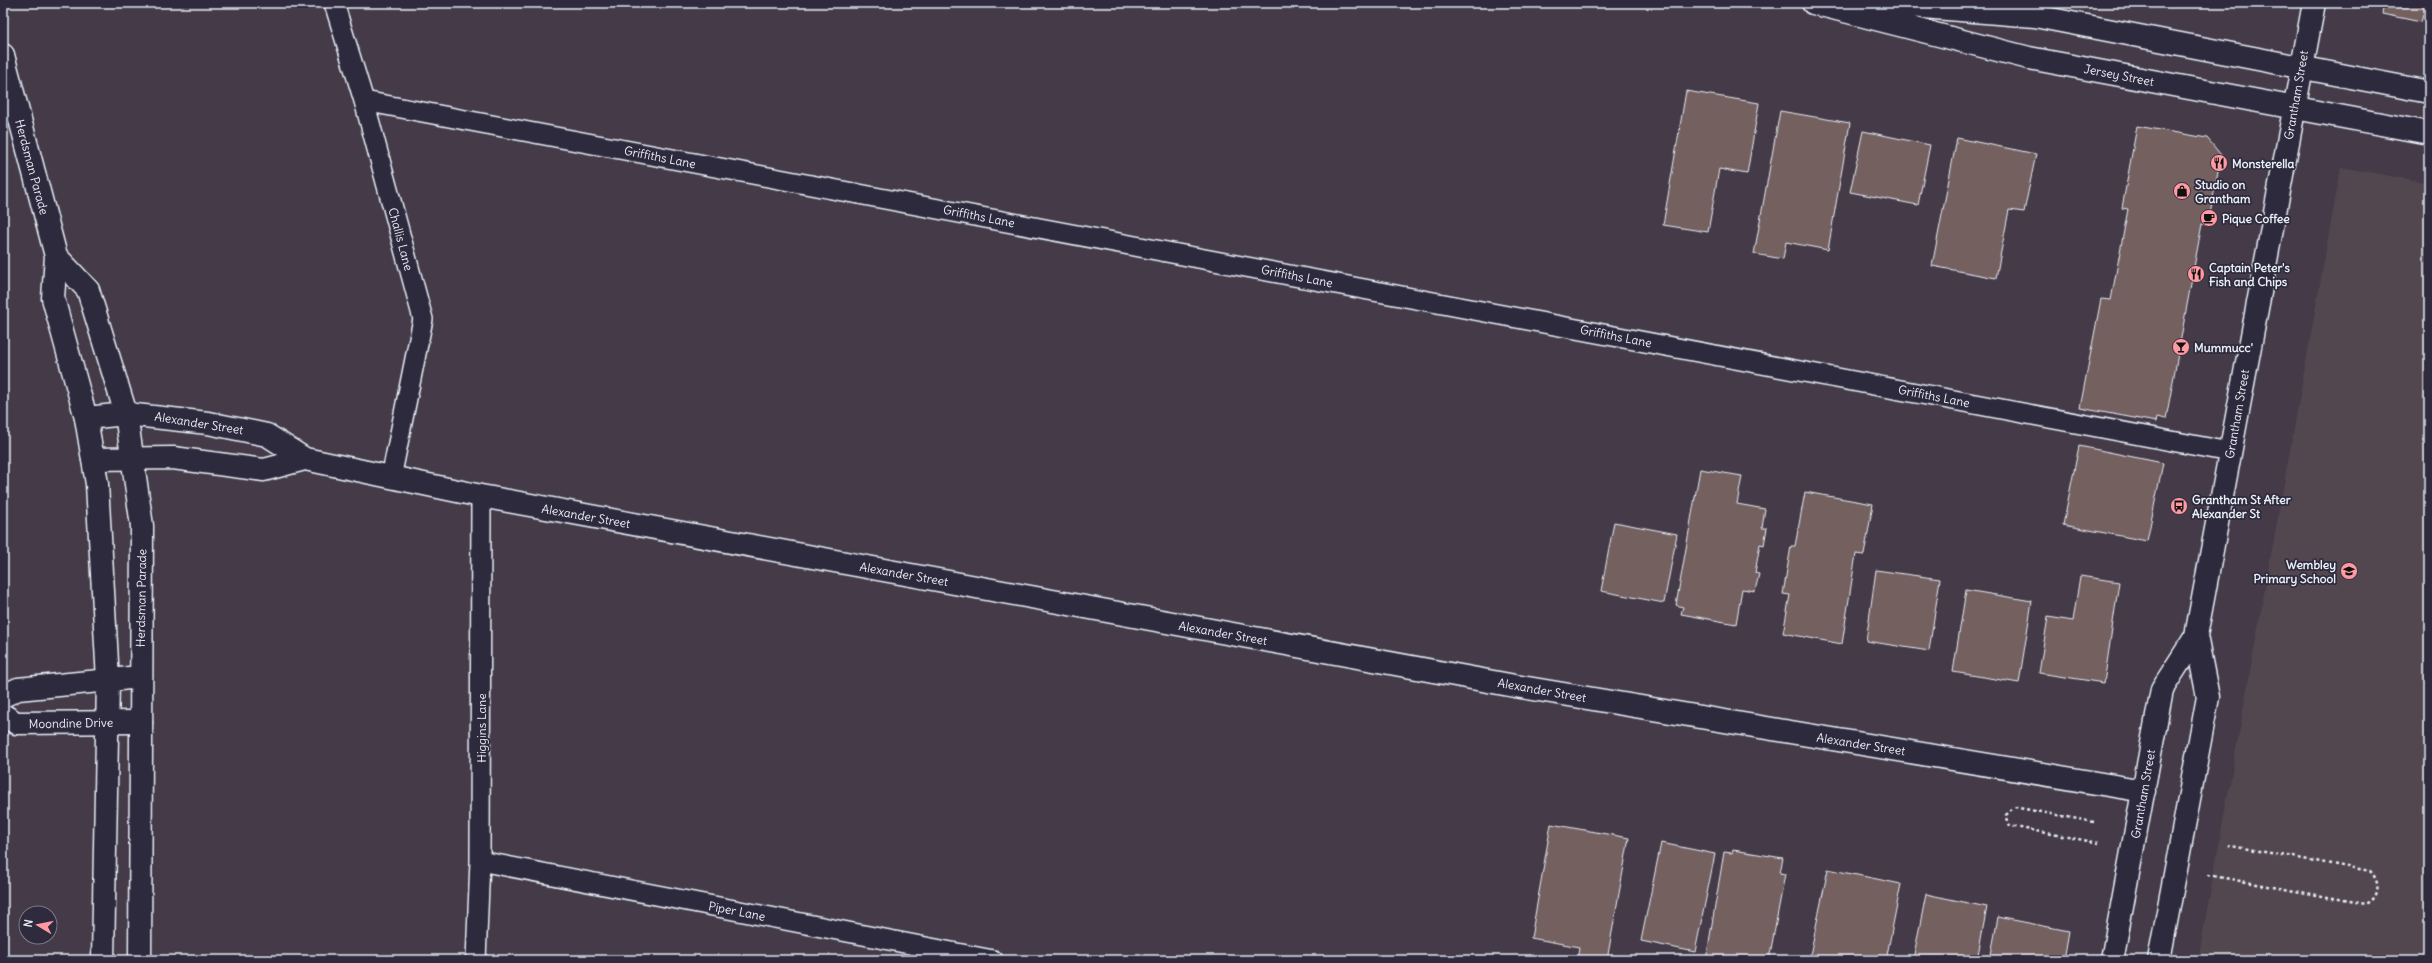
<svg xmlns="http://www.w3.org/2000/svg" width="2432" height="963" font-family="Delius,sans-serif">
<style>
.built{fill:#52464f}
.building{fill:#746160;stroke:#e8f1f8}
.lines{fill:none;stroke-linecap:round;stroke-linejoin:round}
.lane-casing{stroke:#e8f1f8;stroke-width:22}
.street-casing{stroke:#e8f1f8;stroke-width:25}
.secondary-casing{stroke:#e8f1f8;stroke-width:25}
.primary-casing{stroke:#e8f1f8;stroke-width:25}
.path{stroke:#e8f1f8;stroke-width:2.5;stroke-dasharray:3 3;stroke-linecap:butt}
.lane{stroke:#2f2a3d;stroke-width:19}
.street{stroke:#2f2a3d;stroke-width:22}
.secondary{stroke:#2f2a3d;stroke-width:22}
.primary{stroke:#2f2a3d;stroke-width:22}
.labels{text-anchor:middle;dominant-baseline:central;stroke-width:3.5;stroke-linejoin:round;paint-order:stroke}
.street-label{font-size:12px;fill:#e8f1f8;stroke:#2f2a3d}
.poi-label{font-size:12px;font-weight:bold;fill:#e8f1f8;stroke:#2f2a3d;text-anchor:start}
</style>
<rect width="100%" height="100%" fill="#443a48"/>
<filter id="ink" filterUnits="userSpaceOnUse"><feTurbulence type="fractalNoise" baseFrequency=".025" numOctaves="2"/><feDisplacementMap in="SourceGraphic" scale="8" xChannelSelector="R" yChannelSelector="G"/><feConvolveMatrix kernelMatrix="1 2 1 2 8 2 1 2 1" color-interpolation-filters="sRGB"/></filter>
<g filter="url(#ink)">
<path class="built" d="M2341,167L2429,183V960H2198Z"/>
<path class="building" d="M2384,3H2429V16L2423,15L2421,22L2382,14Z
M1686,91L1759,103L1747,174L1719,169L1708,232L1663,225Z
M1780,111L1850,123L1828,250L1786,242L1783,259L1754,254Z
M2137,126L2207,138L2221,155L2208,225L2202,224L2166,419L2157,417L2156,422L2080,408L2101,299L2111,300L2128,209L2122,208Z
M1863,131L1930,145L1918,205L1850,192Z
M1957,138L2036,154L2024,212L2009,210L1996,278L1932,266Z
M2079,446L2163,463L2147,541L2063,525Z
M1700,469L1742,476L1737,504L1765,509L1762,528H1767L1764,545L1760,544L1755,573L1759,574L1755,591L1742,589L1736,624L1681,614L1683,607L1676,605Z
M1805,492L1873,504L1864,555L1856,554L1842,644L1783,633L1790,595L1783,594L1791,546H1795Z
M1614,522L1677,534L1664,603L1601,591Z
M1876,570L1940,579L1929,651L1866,641Z
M2080,576L2119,582L2104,683L2039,673L2048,617L2073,621Z
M1966,590L2032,601L2019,683L1953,672Z
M1551,824L1629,838L1607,960H1577L1579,947L1531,938Z
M1661,843L1715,854L1695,952L1641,941Z
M1733,850L1783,858L1780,873L1785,874L1769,960H1706L1724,852L1732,853Z
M1828,869L1901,884L1886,960H1809Z
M1926,894L1987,907L1977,960H1913Z
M1998,917L2069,931L2064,960H1990Z"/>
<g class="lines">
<g class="lane-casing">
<path id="lane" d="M334,3L364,101L423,319L391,478
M364,101L2230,452
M480,861L993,960
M476,960L480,861L481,496"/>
</g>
<g class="street-casing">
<path id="street" d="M1813,3L2029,58L2429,133
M1873,3L2035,16L2429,92
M86,418L126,414L208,423L267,435L305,459L481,496L1515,686L2144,791
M93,459L173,458L264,470L305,459
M3,696L18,689L140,677
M3,715L16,723L141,722"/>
</g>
<g class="secondary-casing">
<path id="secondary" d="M3,55L56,256L53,298L86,418L97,484L108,680L103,960
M56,256L88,290L126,414L142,526L140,960"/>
</g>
<g class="primary-casing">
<path id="primary" d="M2112,960L2162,689L2196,636
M2159,960L2208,697L2196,636L2314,3"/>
</g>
<path class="path" d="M2094,822L2014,807L2006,815L2010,826L2099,843
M2208,875L2366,904C2380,898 2381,882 2370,871L2226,845"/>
<use href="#lane" class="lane"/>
<use href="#street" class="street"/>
<use href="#secondary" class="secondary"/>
<use href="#primary" class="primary"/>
</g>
</g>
<defs>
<g id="restaurant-disc" transform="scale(0.9)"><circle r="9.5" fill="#ff9aa2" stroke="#2f2a3d"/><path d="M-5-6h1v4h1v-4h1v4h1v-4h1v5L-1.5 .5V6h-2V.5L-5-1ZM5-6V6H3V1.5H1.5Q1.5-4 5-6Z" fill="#111"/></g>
<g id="shop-disc" transform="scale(0.9)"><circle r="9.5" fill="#ff9aa2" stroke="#2f2a3d"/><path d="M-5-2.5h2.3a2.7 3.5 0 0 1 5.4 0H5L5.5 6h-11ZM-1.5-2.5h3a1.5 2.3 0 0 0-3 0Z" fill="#111"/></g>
<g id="cafe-disc" transform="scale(0.9)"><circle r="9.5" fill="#ff9aa2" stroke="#2f2a3d"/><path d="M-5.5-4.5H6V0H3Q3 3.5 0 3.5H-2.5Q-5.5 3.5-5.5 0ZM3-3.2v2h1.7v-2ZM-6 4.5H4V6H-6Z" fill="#111"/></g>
<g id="bar-disc" transform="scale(0.9)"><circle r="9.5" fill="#ff9aa2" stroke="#2f2a3d"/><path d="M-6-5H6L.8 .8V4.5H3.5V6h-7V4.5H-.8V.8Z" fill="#111"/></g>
<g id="bus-disc" transform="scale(0.9)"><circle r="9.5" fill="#ff9aa2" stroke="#2f2a3d"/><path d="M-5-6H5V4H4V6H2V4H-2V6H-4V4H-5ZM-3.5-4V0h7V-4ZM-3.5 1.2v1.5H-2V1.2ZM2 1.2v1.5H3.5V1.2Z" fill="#111"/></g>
<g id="school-disc" transform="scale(0.9)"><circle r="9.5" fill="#ff9aa2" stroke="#2f2a3d"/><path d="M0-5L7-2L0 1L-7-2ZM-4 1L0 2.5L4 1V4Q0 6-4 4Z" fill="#111"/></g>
</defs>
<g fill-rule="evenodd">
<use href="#restaurant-disc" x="2219" y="163"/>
<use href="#shop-disc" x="2182" y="191"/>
<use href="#cafe-disc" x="2209" y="218"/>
<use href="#restaurant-disc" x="2196" y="274"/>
<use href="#bar-disc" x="2181" y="347"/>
<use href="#bus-disc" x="2179" y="506"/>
<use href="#school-disc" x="2349" y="571"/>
</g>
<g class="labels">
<g class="street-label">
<text transform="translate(2119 75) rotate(11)">Jersey Street</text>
<text transform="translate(2296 95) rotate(-80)">Grantham Street</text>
<text transform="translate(660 157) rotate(11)">Griffiths Lane</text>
<text transform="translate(32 167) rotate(75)">Herdsman Parade</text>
<text transform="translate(979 216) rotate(11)">Griffiths Lane</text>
<text transform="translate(401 239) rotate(75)">Challis Lane</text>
<text transform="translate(1297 276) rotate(11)">Griffiths Lane</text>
<text transform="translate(1616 336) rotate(11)">Griffiths Lane</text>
<text transform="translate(1934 396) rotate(11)">Griffiths Lane</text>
<text transform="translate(2237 414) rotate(-80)">Grantham Street</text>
<text transform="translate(199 423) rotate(9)">Alexander Street</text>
<text transform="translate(586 516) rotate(10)">Alexander Street</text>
<text transform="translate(904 574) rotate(10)">Alexander Street</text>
<text transform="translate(141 598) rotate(-89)">Herdsman Parade</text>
<text transform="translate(1223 633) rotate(10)">Alexander Street</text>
<text transform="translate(1542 690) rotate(10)">Alexander Street</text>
<text transform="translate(71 723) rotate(-1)">Moondine Drive</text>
<text transform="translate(481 728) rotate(-90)">Higgins Lane</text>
<text transform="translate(1861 744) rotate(9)">Alexander Street</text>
<text transform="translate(2143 794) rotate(-80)">Grantham Street</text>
<text transform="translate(737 911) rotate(11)">Piper Lane</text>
</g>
<g class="poi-label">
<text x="2232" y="163">Monsterella</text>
<text x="2195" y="184">Studio on<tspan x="2195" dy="14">Grantham</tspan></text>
<text x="2222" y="218">Pique Coffee</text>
<text x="2209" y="267">Captain Peter's<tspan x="2209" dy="14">Fish and Chips</tspan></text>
<text x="2194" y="347">Mummucc'</text>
<text x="2192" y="499">Grantham St After<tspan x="2192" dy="14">Alexander St</tspan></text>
<text x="2336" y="564" text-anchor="end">Wembley<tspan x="2336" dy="14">Primary School</tspan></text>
</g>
</g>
<rect width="2432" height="963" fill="none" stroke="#2f2a3d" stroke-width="16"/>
<rect x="8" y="8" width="2416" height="947" fill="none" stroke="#e8f1f8" stroke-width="1.5" filter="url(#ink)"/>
<g transform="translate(38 925) rotate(280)"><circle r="19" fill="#2f2a3d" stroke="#797a88"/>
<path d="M0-3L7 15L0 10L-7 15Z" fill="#ff9aa2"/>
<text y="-6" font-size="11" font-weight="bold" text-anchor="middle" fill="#e8f1f8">N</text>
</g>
</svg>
